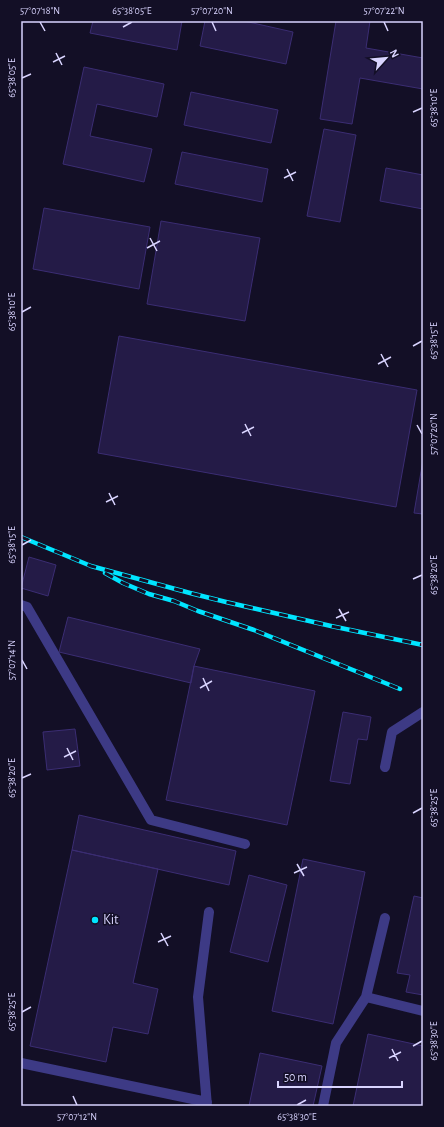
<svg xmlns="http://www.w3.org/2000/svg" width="444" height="1127" font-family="'Alegreya Sans',sans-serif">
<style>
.building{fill:#241b47;stroke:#3b2d73}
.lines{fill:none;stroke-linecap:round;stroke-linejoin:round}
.minor{stroke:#3d3a85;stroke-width:10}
.rail-casing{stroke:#00e5ff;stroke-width:4.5}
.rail{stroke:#130f26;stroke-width:3;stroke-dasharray:9;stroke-linecap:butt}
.ticks{fill:none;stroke:#d9d4ff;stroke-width:1.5}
.poi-dot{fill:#00e5ff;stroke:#130f26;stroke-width:1.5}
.labels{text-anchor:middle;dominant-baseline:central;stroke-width:3;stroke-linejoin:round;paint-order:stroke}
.poi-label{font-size:14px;fill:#d9d4ff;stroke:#130f26;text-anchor:start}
.neatline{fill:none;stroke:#d9d4ff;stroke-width:1.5}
.ticks-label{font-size:10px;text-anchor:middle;fill:#d9d4ff}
</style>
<rect width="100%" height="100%" fill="#130f26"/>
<path class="building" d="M93,21H182L177,50L90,33Z
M205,21H244L293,32L286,64L200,46Z
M336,21H370L366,48L423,58V89L360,78L352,124L320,119Z
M84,67L164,84L157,117L97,104L90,136L152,149L144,182L63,164Z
M191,92L278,110L271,143L184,125Z
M324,129L356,135L340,222L307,216Z
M182,152L268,169L262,202L175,184Z
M386,168L423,175V209L380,201Z
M44,208L150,227L139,289L33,269Z
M161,221L260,238L245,321L147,304Z
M119,336L417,390L396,507L98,453Z
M423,460V514L414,513Z
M29,557L56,565L48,596L21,588Z
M68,617L200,649L194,666L191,683L59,652Z
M194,666L315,691L287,825L166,800Z
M343,712L371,717L367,740L358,739L350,784L330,781Z
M75,729L80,766L47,770L43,732Z
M79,815L236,851L229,885L72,850Z
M72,850L158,869L133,983L158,989L148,1034L113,1027L106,1062L30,1046Z
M303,859L365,872L333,1024L272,1011Z
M249,875L287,885L268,962L230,952Z
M414,896L423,898V995L406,992L410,975L397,973Z
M368,1034L423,1046V1106H353Z
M260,1053L322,1066L313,1106H249Z"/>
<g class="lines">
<path class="minor" d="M21,605L27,607L151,820L245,844
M385,767L392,732L423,712
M366,997L423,1011
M21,1063L207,1102
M207,1106L198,997L209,912
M323,1106L336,1043L366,997L385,918"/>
<g class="rail-casing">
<path id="rail" d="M21,537L91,566L190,593L226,602L331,626L423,645
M105,573L123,583L149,594L174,601L198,611L254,630L400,689"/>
</g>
<use href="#rail" class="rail"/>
</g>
<path class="ticks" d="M40,22L45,31M212,22L216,31M384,22L388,31M123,27L132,22M56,53L62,65M53,62L65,56M22,78L31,74M413,112L422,108M287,169L293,181M284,178L296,172M150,238L157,251M147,248L160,241M22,312L31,307M413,346L422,341M381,354L388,367M378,364L391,357M245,424L251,436M417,425L422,434M242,433L254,427M109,493L115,505M106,502L118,496M22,545L31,540M413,579L422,575M339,609L346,621M336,618L349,612M22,660L27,669M203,678L209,691M200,688L212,681M67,748L73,760M64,757L76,751M22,778L31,774M413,813L422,808M297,864L304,876M294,873L307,867M161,933L168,946M158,942L171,936M22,1012L31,1007M413,1046L422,1041M392,1049L398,1061M389,1058L401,1052M73,1096L77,1105M297,1105L306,1100"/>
<circle class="poi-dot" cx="95" cy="920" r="4"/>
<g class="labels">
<g class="poi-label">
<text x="103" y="920">Kit</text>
</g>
</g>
<rect width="444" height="1127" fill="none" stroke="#130f26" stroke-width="44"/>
<g transform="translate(386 58) rotate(63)" stroke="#130f26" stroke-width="3" paint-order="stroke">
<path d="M0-3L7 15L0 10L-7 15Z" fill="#d9d4ff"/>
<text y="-6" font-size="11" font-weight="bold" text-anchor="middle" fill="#d9d4ff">N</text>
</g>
<path d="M278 1081v6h124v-6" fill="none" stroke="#d9d4ff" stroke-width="2"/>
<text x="284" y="1081" font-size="12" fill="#d9d4ff" stroke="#130f26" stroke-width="3" paint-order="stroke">50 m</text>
<rect x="22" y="22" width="400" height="1083" class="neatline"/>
<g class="ticks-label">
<text x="40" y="14">57°07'18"N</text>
<text x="132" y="14">65°38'05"E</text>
<text x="212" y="14">57°07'20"N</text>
<text x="384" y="14">57°07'22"N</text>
<text transform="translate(11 78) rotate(-90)" y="4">65°38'05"E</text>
<text transform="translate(433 108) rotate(-90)" y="4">65°38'10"E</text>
<text transform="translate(11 312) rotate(-90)" y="4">65°38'10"E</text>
<text transform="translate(433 341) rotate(-90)" y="4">65°38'15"E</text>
<text transform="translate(433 434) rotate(-90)" y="4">57°07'20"N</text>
<text transform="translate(11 545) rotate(-90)" y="4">65°38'15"E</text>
<text transform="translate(433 575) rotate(-90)" y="4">65°38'20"E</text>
<text transform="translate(11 660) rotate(-90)" y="4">57°07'14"N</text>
<text transform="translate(11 778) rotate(-90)" y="4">65°38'20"E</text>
<text transform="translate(433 808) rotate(-90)" y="4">65°38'25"E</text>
<text transform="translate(11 1012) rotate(-90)" y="4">65°38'25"E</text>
<text transform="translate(433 1041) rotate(-90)" y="4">65°38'30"E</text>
<text x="77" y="1120">57°07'12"N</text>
<text x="297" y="1120">65°38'30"E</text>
</g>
</svg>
